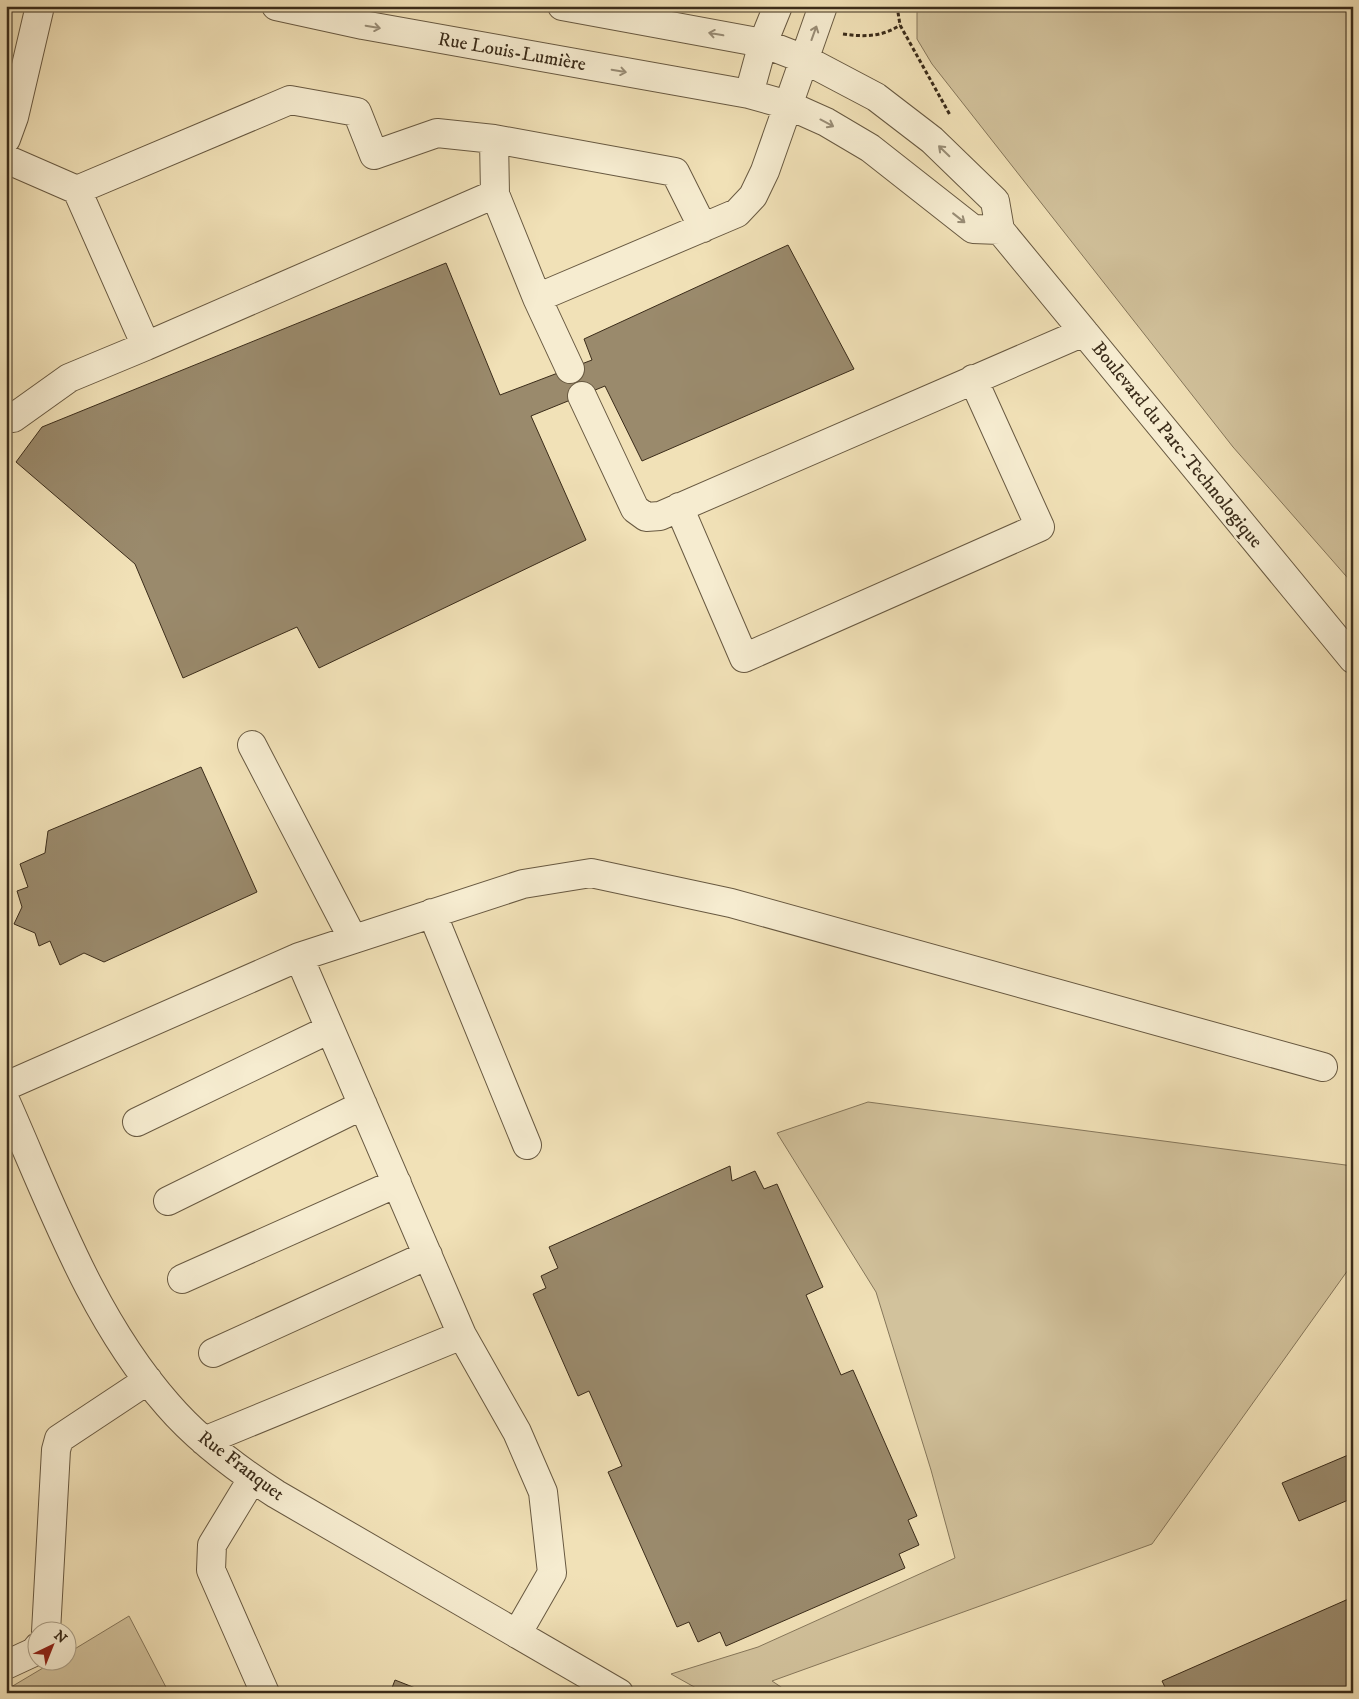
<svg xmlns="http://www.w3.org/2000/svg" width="1359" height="1699" font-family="'IM FELL DW Pica',serif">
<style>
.green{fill:#d2c29c;stroke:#86775b}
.building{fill:#9a8a6c;stroke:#3b2c1a}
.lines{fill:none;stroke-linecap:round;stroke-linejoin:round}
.minor-casing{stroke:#685941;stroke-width:30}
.path{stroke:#3b2c1a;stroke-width:3;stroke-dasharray:4 2.5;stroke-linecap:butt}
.minor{stroke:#f6ecd0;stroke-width:28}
.oneway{stroke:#988c75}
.labels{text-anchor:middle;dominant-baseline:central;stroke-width:5;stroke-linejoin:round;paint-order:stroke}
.street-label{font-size:19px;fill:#3b2c1a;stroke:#f6ecd0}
</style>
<rect width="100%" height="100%" fill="#f1e1b7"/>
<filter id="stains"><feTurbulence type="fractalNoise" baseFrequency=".004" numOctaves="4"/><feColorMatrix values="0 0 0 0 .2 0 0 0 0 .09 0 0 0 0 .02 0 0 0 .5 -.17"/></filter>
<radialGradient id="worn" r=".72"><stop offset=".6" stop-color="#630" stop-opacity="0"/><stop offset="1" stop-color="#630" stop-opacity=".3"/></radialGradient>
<path class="green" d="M917,6H1353V584L1233,447L932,64L917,39Z
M868,1102L1353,1166V1263L1152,1544L772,1681L790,1693H705L671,1674L758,1647L955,1558L931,1470L876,1292L777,1133Z
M129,1616L169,1693H6V1690L53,1662H68V1653Z"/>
<path class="building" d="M788,245L854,369L642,461L605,386L531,416L586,540L319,668L297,627L183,678L135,564L16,462L42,427L446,263L500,395L592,360L584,339Z
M201,767L257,892L104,962L84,953L60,965L50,941L39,946L35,933L14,924L22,907L17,891L28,887L20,864L45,853L48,831Z
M730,1166L732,1181L755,1171L764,1189L777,1184L823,1287L806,1295L841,1375L853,1370L917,1516L908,1520L919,1545L899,1554L905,1568L726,1646L720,1632L698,1642L689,1622L677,1627L608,1472L622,1466L589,1391L578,1396L533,1294L546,1288L541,1276L558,1268L549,1247Z
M1353,1453V1498L1299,1521L1282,1483Z
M1353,1597V1693H1168L1162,1681Z
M395,1680L428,1693H390Z"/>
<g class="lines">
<g class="minor-casing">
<path id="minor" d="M276,6L363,25L749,94L788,105L826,122L870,148L973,229L1000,230
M562,6L763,43L804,59L876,97L932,140L995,201L1000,230L1353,659
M749,94L763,43L778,6
M6,139L14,117L40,6
M494,139L495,194
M6,159L77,190L146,346L69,378L13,418
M77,190L290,100L357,112L374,155L437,133L494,139L675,172L703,228
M537,298L570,369
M146,346L495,194L537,298L737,213L753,196L765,171L823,6
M582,396L635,509L646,517L660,516L1084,332
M679,507L744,658L1040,527L973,379
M252,745L353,939
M432,913L527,1145
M299,957L523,884L591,873L731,903L1323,1067
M6,1086L299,957L462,1335
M6,1102C52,1206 92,1319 168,1405C199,1441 237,1469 276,1494L619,1693
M137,1122L330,1029
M168,1201L363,1105
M182,1279L397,1183
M213,1353L428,1255
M204,1441L462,1335L517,1432L543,1492L552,1573L517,1634
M252,1479L212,1545L211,1570L265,1693
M46,1632L56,1450L59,1439L148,1380
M6,1665L34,1652L38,1647"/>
</g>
<path class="path" d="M897,6L900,25L950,115
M843,34C863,37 883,37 900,25"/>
<use href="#minor" class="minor"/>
</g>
<defs><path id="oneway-shaft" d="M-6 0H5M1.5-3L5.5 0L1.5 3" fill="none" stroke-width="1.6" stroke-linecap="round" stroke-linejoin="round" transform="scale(1.25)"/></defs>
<g class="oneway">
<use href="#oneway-shaft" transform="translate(373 27) rotate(10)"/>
<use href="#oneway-shaft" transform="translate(814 33) rotate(-70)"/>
<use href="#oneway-shaft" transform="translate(716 34) rotate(-170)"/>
<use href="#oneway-shaft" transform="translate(619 71) rotate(10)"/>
<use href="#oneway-shaft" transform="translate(827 123) rotate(28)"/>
<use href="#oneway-shaft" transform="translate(944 151) rotate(-136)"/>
<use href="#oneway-shaft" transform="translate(959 218) rotate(38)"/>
</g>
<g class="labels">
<g class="street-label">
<text transform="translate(512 52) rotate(10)">Rue Louis-Lumière</text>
<text transform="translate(1177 445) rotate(51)">Boulevard du Parc-Technologique</text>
<text transform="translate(241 1466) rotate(37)">Rue Franquet</text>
</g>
</g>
<rect width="1359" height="1699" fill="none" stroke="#f1e1b7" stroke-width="25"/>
<rect x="8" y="8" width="1344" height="1684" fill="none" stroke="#3b2c1a" stroke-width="2.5"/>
<rect x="12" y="12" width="1334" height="1674" fill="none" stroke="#3b2c1a"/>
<g transform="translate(52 1646) rotate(43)"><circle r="24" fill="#f6ecd0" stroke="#ab9f87"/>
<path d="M0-4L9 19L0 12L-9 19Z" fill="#8f2418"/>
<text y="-8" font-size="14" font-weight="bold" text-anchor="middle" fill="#3b2c1a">N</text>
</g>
<rect width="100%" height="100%" filter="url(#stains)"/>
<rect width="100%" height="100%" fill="url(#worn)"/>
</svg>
